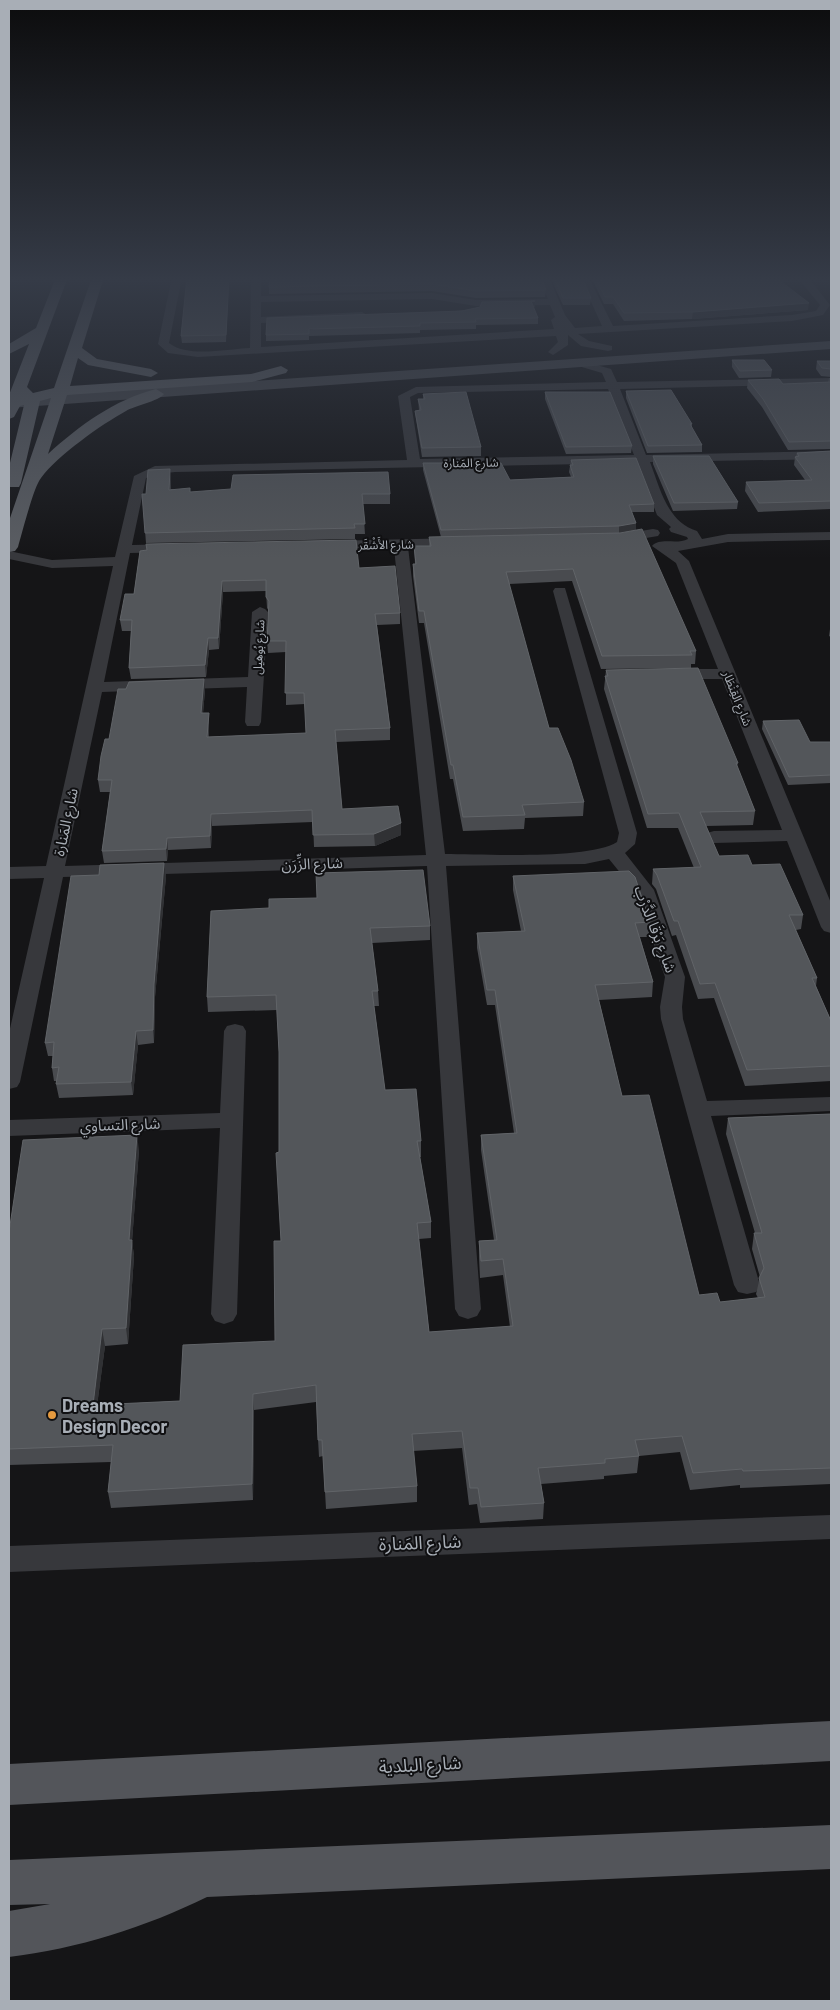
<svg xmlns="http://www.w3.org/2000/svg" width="840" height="2010" font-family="Barlow,'Noto Sans Arabic',sans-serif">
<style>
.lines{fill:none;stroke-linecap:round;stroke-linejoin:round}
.minor{fill:#37383c;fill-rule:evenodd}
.secondary{fill:#45474c;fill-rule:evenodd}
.primary{fill:#53555a;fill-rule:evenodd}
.trunk{fill:#5b5e63;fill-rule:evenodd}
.wall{fill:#494b4f}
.shaded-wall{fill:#303134}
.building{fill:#53565a;stroke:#616468}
.poi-dot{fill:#e59a3f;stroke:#101012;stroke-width:2}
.labels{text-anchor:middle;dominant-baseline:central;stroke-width:4;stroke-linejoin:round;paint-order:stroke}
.far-street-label{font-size:12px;fill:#a8aeb6;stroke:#101012}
.street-label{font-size:15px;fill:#a8aeb6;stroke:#101012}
.near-poi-label{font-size:18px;font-weight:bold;fill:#a8aeb6;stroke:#101012;text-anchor:start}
.near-street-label{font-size:18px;fill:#a8aeb6;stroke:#101012}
</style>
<rect width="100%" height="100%" fill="#151517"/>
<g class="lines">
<path class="minor" d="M172,277H182L169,343C188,358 226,349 250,348L251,277H261V296L432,293L476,300L548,299L539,277H549L565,315L575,328L602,326L583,284L571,277H585L590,280L613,326L792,315L816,311L820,305L797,277H808L830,305L823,315L792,321L578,334L589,341L612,346V350L608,351L581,346L568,335V345L553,355L548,352L558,342L556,336L198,357L168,353L158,344ZM432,299L476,306L550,305L555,317L551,320L554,329L261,347V323L362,318L367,315L362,312L261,317V302Z
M579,360L611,369L617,382L831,378V384L620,389L646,455L831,451V459L650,462C660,488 667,522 697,531L702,539L728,534L831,532V540L728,542L678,551L689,561L831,903V933L824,931L821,927L787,841L714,843L707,841L705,837L707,833L714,831L782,830L722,679H673L665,674L673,669H718L676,563L652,546C660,537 677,545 688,539L687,537L671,532L669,529L671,527L657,515L637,463L175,472L157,474L146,478L132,545L176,544L183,548L176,552L130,553L104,682L248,677L252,612L260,607L265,609L268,612L261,722L259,726H247L245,722L247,687L102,692L65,866L426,855L394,548H324L322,545L324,542L329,541L458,538L465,542L458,546L408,547L445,854C483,854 589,860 617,842L619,833L553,591L555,588H565L637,833L635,844L625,853L654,890L685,977L682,1007L683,1019L707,1101L831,1097V1111L711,1116L760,1285L756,1292L747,1294L738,1292L734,1285L661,1019L660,1007L665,977L635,891L609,859L585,864L446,866L481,1309L477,1316L468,1319L459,1316L455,1309L427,866L63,877L20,1082L17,1087L9,1089V1033L44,878L9,879V867L46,866L113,566L52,568L9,559V551L52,560L115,557L134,476L155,466L407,460L398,396L416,387L606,382L602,373L575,365V361ZM608,389L634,455L420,459L410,397L418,393Z
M653,529L658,530L660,533L658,536L616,543L609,539L616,535Z
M235,1024L243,1026L246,1031L237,1314L233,1321L224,1324L215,1321L211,1314L220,1128L9,1136V1120L220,1113L224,1031L227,1026Z
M831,1515V1539L9,1572V1546Z"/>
<path class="secondary" d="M831,341V349L9,408V398Z"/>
<path class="primary" d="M831,1721V1761L9,1805V1764Z
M831,1825V1869L207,1897C146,1927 77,1949 9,1957V1911L50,1904L9,1905V1860Z"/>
<path class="trunk" d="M56,277H68L27,387L33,393L54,388L92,277H104L82,348L97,359L151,369L158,373L151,377L88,365L78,358L70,386L251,374L281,366L288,370L286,373L252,382L67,395L48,454C80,425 114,400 156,389L164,394C159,401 134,406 126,411C102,424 57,456 41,478C34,486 22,533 18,547L15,551L9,552V521L51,398L40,401L21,483L19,487H9V467L24,405L20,406L14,417L9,419V395L29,344L9,354V344L36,328Z"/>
</g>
<path class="wall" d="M187,277H249L229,278L226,342L182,343L181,336Z
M541,277L546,290L545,297L476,298L432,291L269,294V287Z
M550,277H580L591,298L590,305H563Z
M589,277H785V279H778L808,310L692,319L624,321L613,304H604L592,279Z
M535,301V307H533L538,318V324L476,325V329L420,330V333L309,336V340L266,341V335Z
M732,360L772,370L771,377L739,378L732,367Z
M817,361H831V377L821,376L816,369Z
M829,378H831V451V449L788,450L762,407L747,388L748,380L783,384L828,382Z
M626,391L692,424V428L702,445V452L647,453L626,398Z
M545,392L632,446L631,453L566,454L545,399Z
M423,394L481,447V456L422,457L416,419L415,411L419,410L418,399H423Z
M831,451V509L758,512L745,491L746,482L805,480L794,465L795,457L796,456L797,453Z
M653,456L738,502L737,509L673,511L653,464Z
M571,460L654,504V512H632L636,523V530L619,533L441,537L423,470V463L510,480L571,477L569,472Z
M171,479V489L190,492L390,494V504H363L365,534H355V539L146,543L142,494H146Z
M620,533L696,651L695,664H691V668L601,669L572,581L509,584L549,728L584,802L583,816L525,818L524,829L463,831L453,779H450L424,623H419L413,576V564H415L414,546H429V537Z
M140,551L359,568L400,613V624L377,625L390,728V740L336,742L342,809L401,823V835L375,846L314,847L313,822L212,826L211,848L168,850L167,861L104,863L102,851L110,792H100L98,780L109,739L205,690L203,713H209V737L306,733L305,704L286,705V652L268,653L267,641L269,611L267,608L266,591L223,592L219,649L209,650L206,677L131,679L129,668L131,631H122L120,620L134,594Z
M831,628V637L829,636L830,629Z
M606,670L738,763L737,766L755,811L753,825L706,826L719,856L752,865L803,915L801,929L796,930L817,978L816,986L831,1021V1081L745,1086L714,998L698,999L676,935L672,936L656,889L652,884L653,869L694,868L678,828H647L604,689Z
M763,721L810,742H831V783L788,785L762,729Z
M164,863L166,876L155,997L154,1043L138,1045L133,1095L59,1098L56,1084L57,1081H54L52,1068L53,1056H48L45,1043L99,875Z
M513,876L650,922L649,937H640L653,982L652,997L599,1000L622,1096L699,1295L720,1302L758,1298L756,1294L760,1277L752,1249L754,1233H755L726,1134L728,1118L831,1114V1484L740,1488V1485L690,1490L680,1452L639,1456L637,1473L604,1476V1479L541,1484L544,1503L543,1519L480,1523L477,1504L469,1505L462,1448L413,1451L417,1486V1502L326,1509L323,1456L319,1457L316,1402L254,1410L253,1500L111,1508L108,1492L111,1462L9,1465V1232L139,1150L132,1241L134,1256L128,1344L105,1346L97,1405L180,1401L275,1341L281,1241L279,1152V1052L277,1010L208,1012L207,997L211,911L430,926V940L372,943L378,991L379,1006H374L385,1090L421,1141V1157H420L431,1222V1238L419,1239L429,1332L510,1327L503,1275L480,1278L479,1257V1241L494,1240L481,1150V1135L514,1133L495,1005H487L477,948V933L521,931L513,890Z"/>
<path class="shaded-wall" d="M531,301H535V307H531Z
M809,303L808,310L692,319L693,312Z
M170,469L171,479L170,499L169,490Z
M636,523V530L619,533V526Z
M222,581L223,592L219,649L218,638Z
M208,638L209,650L206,677L205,665Z
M204,679L205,690L202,724L201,713Z
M209,713V724L208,749L207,737Z
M211,814L212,826L211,848L210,836Z
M401,823V835L375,846L374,834Z
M167,838L168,850L167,861L166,849Z
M164,863L166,876L155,997L154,1043L153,1030L154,984Z
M136,1031L138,1045L133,1095L131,1082Z
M137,1135L139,1150L132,1241L134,1256L128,1344L126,1328L129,1240Z
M102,1329L105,1346L95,1422L93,1405Z
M253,1394L254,1410L253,1500L252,1484Z"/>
<path class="building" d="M187,277H229L226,335L181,336Z
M270,277H541L546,290L476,291L432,284L269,287Z
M554,277H580L582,278L591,298H563Z
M595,277H775L809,303L693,312L624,313L613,297H605Z
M531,301L538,318L475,319L476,322L420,323V326L309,329V334L266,335L267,318L462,311L480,307L482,302L535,301Z
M732,360H764L772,370L740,371Z
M817,361H831V369L822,368Z
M779,379L783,384L831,382V441L789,442L763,399L748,380Z
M671,390L692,424H690L702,445L648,446L626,391Z
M466,392L481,447L422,448L415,411L421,410L418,399H425L423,394Z
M545,392H610L632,446L566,447Z
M831,451V501L759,503L746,482L812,480L795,457L799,456L797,453Z
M653,456H709L738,502L674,503Z
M636,458L654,504L629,505L636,523L619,526L441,530L423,463H501L510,480L574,477L570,465H573L571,460Z
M170,469L169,490L190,488V492L231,489L233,475L388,472L390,494H362L365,524H354L355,528L145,533L142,494H146L148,470Z
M642,529L696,651H690L692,655L602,656L573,569L506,572L549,728H558L571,760L584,802L522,805L525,815L463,817L453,765H451L424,611H419L413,564H416L414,546H431L429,537L620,533Z
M356,540L359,568L395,566L400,613L375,614L390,728L335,730L342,809L398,806L401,823L374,834L313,835L312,810L211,814L210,836L167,838L166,849L102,851L112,780H98L101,756L105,739H109L118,689H126L129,682L204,679L201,713H209L207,737L306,733L304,693H285L286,641H267L269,601L266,597V580L222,581L218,638H208L205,665L129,668L132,620H120L125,594H134L140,551L147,550L146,544Z
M698,668L738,763H736L755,811L700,812L719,856L748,855L752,865L780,864L803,915H789L817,978H812L831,1021V1066L747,1070L715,983L700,984L678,921H674L657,875L653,869L701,867L679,813L648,814L605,676H608L606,670Z
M799,720L810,742H831V775L789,777L763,721Z
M164,863L154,984L153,1030L136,1031L131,1082L56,1084L59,1067L52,1068L54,1042L45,1043L71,876L99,875L100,865Z
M423,870L430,926L370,928L378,991H372L385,1090L416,1089L421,1141H417L431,1222L417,1223L429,1332L513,1326L503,1259L481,1261L479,1241L497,1240L481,1135L517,1133L495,990H487L477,933L525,931L513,876L629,871L635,877L650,922L635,923L653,982L595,985L622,1096L649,1095L699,1295L717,1293L720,1302L765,1297L759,1278L764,1268L754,1233H762L728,1118L831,1114V1468L743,1471L742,1469L693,1473L682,1436L635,1440L639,1456L605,1459V1463L538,1468L544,1503L481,1507L478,1488H470L462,1431L412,1434L417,1486L325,1492L322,1440H318L316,1385L253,1394L252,1484L108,1492L113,1445L9,1449V1232L23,1140L137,1135L129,1240H132L126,1328L102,1329L93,1405L180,1401L183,1345L275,1341L274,1241H281L276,1153L279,1152V1052L276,995L207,997L211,911L269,908V899L317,898L316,873Z"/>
<linearGradient id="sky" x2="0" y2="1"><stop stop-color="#0c0c0d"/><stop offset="0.5" stop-color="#353b47"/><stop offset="1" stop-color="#353b47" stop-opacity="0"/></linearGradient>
<rect width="840" height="559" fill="url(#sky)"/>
<circle class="poi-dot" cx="52" cy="1415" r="5"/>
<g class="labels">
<g class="far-street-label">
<text transform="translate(471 462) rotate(-1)">شارع المَنارة</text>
<text transform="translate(386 544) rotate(-1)">شارع الأَشْقَر</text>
<text transform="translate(258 647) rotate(-87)">شارع بُوهيل</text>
<text transform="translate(738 698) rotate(68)">شارع القِنْطَار</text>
</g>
<g class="street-label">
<text transform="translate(65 822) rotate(-78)">شارع المَنارة</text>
<text transform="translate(312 863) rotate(-2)">شارع الزِّرَن</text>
<text transform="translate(656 929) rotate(69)">شارع بَرْقَا الدَّرْب</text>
<text transform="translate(120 1124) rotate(-2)">شارع التساوي</text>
</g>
<g class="near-poi-label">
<text x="62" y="1405">Dreams<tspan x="62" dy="21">Design Decor</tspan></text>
</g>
<g class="near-street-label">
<text transform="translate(420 1542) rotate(-2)">شارع المَنارة</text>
<text transform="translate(420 1764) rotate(-3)">شارع البلدية</text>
</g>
</g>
<rect width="840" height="2010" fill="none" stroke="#a8aeb6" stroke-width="20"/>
</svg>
